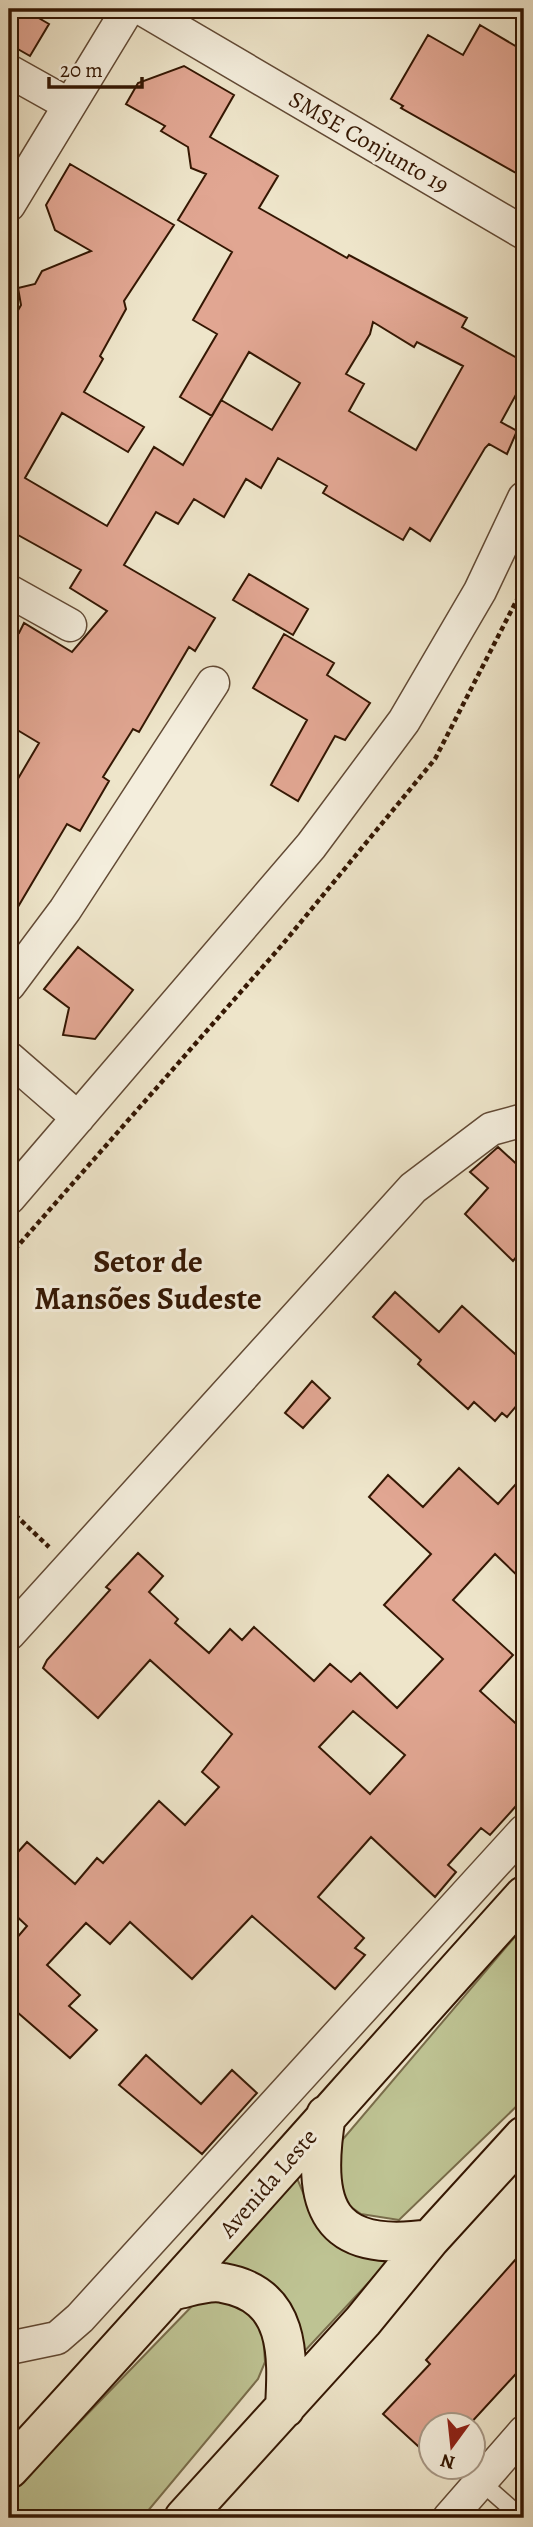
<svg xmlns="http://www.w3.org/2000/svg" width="533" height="2527" font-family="Alegreya,serif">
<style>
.green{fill:#bec393;stroke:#796d4b;stroke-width:2}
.building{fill:#e1a692;stroke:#341703;stroke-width:2;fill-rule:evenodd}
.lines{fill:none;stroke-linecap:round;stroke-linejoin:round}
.service-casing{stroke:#624a35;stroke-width:19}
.minor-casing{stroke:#624a35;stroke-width:35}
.primary-casing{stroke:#341703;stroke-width:42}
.path{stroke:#341703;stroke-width:4.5;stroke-dasharray:5 3.5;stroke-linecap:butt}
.service{stroke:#f4eedd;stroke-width:16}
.minor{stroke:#f4eedd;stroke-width:32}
.primary{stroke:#eee5ca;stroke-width:38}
.labels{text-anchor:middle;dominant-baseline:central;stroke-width:6;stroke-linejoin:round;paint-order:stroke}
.street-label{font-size:24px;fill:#341703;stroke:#f4eedd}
.district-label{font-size:32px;font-weight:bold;fill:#341703;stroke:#f4eedd}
</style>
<rect width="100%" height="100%" fill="#eee5ca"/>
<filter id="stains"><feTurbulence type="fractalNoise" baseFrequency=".00286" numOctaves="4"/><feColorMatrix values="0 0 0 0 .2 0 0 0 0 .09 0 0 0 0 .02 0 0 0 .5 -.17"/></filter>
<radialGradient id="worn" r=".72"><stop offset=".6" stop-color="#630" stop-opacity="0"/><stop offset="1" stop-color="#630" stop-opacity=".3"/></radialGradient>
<path class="green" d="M524,1926V2099L399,2220L361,2214L344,2202L332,2152Z
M294,2171L314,2219L398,2251L301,2355L207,2265Z
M212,2301L233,2304L262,2322L265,2362L258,2379L142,2518H9V2495L195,2303Z"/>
<path class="building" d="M9,9H23L49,24L30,56L9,44Z
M480,25L524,51V159L516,173L401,108L403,106L391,99L428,35L463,55Z
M184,66L234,95L210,137L278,176L259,208L347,258L349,255L467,318L462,327L524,362V380L501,422L517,431L507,454L489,444L485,448L430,541L410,528L403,540L323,493L327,486L278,458L261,488L246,479L224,517L194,499L178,524L156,512L124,565L215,618L195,651L189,647L139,732L133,729L103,777L109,781L80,831L67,824L9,922V794L39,743L9,725V628L19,633L24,623L72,652L107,611L70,588L81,570L9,530V326L21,305L18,288L35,284L42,271L91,251L55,230L46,205L70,164L174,225L124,301L126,309L100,356L103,359L84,392L144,427L128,452L62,413L25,478L107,526L154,447L183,465L221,400L272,430L300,383L249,352L212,416L180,397L217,334L193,320L232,252L178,220L206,174L191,168L188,147L161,131L165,126L126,104L138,83ZM373,322L414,347L417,342L463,366L416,450L349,411L364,384L346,374L370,334Z
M249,574L308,609L293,635L233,600Z
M284,634L334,663L327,675L370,703L345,740L335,736L298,801L271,785L307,720L253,688Z
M78,947L133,990L95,1039L63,1035L69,1008L44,989Z
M498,1147L524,1171V1248L513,1261L465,1214L488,1188L470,1172Z
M395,1292L439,1332L462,1306L524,1362V1397L507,1417L502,1413L495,1421L474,1402L468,1409L418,1364L421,1360L373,1317Z
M312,1381L330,1398L303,1428L285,1413Z
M459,1468L498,1504L524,1475V1582L495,1554L453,1600L513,1655L480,1691L524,1731V1797L490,1835L481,1828L448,1865L456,1872L435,1897L371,1837L318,1897L364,1938L355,1948L365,1955L335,1989L252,1916L192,1979L130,1922L110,1944L86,1923L47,1965L80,1995L69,2006L97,2030L70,2058L9,2005V1947L27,1926L9,1909V1862L27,1842L75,1884L97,1858L103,1863L159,1801L185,1825L219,1787L202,1772L232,1734L150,1660L98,1718L43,1668L47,1660L110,1590L106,1587L138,1553L163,1576L149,1592L178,1619L175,1623L209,1653L230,1629L242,1640L254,1627L314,1681L330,1664L351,1682L360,1673L397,1708L443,1659L384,1605L431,1554L369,1497L388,1475L423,1507ZM353,1711L405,1755L370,1794L319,1747Z
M146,2055L201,2104L232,2070L257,2093L202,2154L119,2085Z
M524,2250V2365L468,2426H431V2458L383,2414L430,2364L426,2360Z"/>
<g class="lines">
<g class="service-casing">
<path id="service" d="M480,2481L522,2518"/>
</g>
<g class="minor-casing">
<path id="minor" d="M142,9L524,233
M9,71L68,104
M9,205L128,9
M9,591L70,625
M9,985L65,910L213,683
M9,1058L78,1118
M9,1198L311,846L404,721L480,591L524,498
M9,1634L413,1188L491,1129L524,1120
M9,2348L57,2338L80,2318L524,1831
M449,2518L524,2432"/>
</g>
<g class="primary-casing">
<path id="primary" d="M326,2115C311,2205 326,2254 430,2239
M175,2290C189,2287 209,2280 223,2283C291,2295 288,2355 285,2408
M9,2469C183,2280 352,2087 524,1896
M184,2518L363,2321L430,2239L524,2136"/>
</g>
<path class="path" d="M9,1256L282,945L435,759L524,586
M9,1509L49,1547"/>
<use href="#service" class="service"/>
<use href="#minor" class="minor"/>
<use href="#primary" class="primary"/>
</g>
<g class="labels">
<g class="street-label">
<text transform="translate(369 142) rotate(30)">SMSE Conjunto 19</text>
<text transform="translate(268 2183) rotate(-49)">Avenida Leste</text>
</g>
<g class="district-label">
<text x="148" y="1261">Setor de<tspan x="148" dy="37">Mansões Sudeste</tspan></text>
</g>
</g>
<rect width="533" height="2527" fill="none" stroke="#eee5ca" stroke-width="35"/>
<rect x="10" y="10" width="512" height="2506" fill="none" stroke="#341703" stroke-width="3.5"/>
<rect x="18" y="18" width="498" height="2492" fill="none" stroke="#341703" stroke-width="2"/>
<g transform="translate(452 2446) rotate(195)"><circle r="33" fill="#f4eedd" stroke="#a79886" stroke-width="2"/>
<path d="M0-5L12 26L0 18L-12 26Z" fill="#8f2418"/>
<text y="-10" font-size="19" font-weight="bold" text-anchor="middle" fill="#341703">N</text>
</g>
<path d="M49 77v10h93v-10" fill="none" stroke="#341703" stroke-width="3.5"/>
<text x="60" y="77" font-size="21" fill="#341703" stroke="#f4eedd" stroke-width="5" paint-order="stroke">20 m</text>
<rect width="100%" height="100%" filter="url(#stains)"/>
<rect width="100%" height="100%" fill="url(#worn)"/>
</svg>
